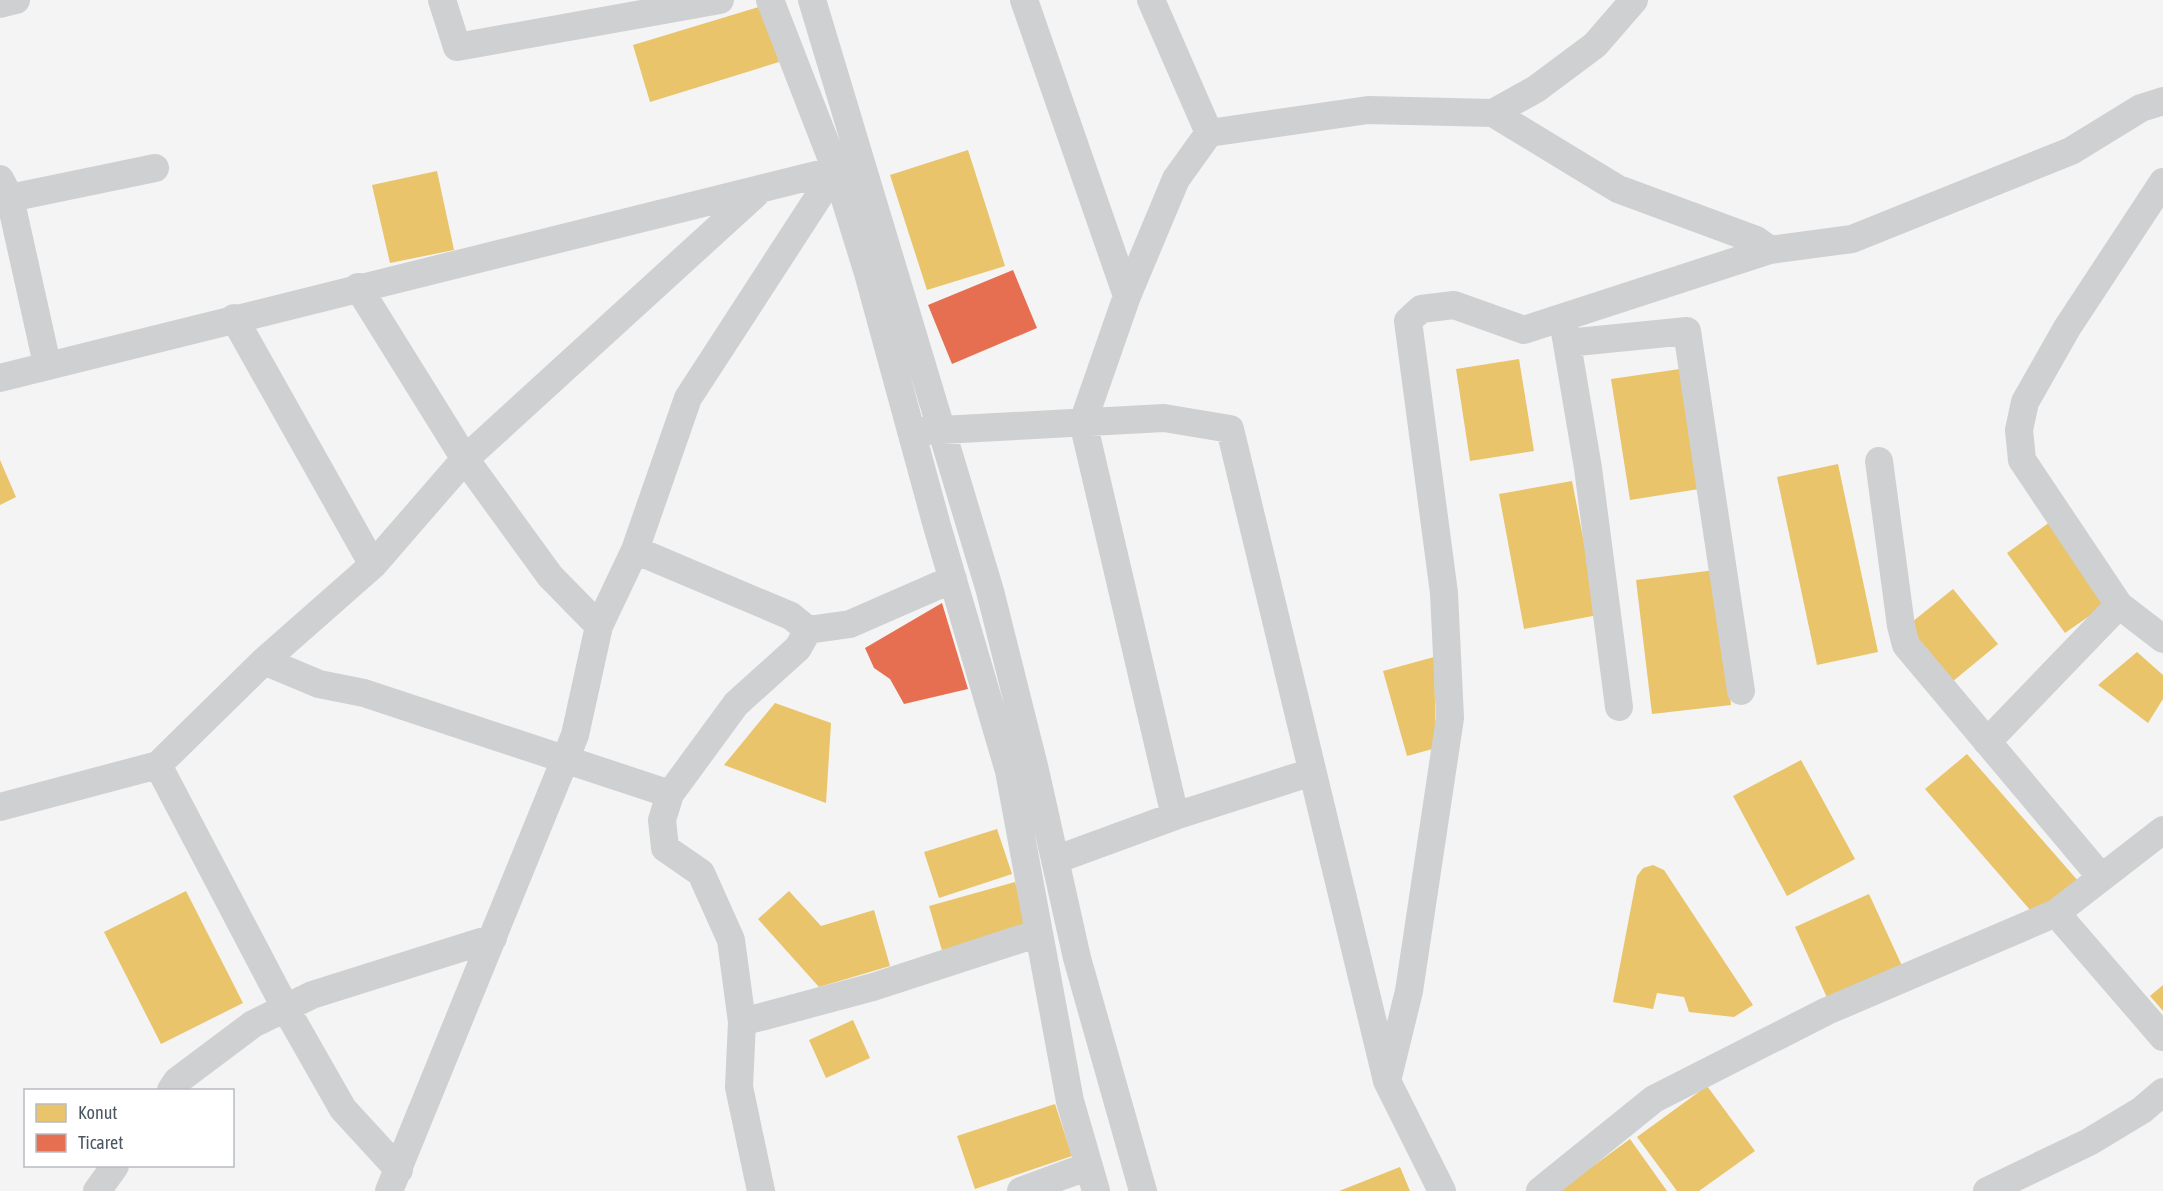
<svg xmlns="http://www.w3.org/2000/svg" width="2163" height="1191" font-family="'Asap Condensed',sans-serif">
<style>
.homes{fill:#e9c46a}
.shops{fill:#e76f51}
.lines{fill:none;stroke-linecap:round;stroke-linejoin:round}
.minor{stroke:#ced0d2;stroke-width:28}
</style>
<rect width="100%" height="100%" fill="#f4f4f4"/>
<path class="homes" d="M762,6L779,62L650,102L633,45Z
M968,150L1005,266L927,290L890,175Z
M437,171L454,250L390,263L372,185Z
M1519,359L1534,451L1470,461L1456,369Z
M1680,369L1699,489L1630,500L1611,379Z
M0,460L16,497L0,505Z
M1838,464L1878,652L1817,665L1777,477Z
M1572,481L1598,615L1524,629L1499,494Z
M2050,522L2108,603L2065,633L2007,553Z
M1715,570L1731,705L1652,714L1636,580Z
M1953,589L1998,644L1952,682L1907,626Z
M2137,652L2163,675V699L2148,723L2098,685Z
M1434,657L1436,748L1407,756L1383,671Z
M775,703L831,723L826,803L724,765Z
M1967,754L2079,882L2037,918L1925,789Z
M1801,760L1855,859L1787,896L1733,796Z
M997,829L1012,874L939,898L924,852Z
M1653,865L1664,870L1753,1005L1734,1017L1689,1012L1684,997L1657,993L1653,1009L1613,1002L1637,876L1643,868Z
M1015,882L1028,930L943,954L929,906Z
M186,891L243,1003L161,1044L104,932Z
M789,891L821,926L874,910L890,966L819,987L758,919Z
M1869,894L1903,968L1829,1002L1795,927Z
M2163,985V1011L2150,996Z
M853,1020L870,1058L826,1078L809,1040Z
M1707,1086L1755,1151L1699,1191H1677L1637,1137Z
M1055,1104L1072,1156L975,1189L957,1136Z
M1630,1139L1667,1191H1559Z
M1400,1167L1410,1191H1339Z"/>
<path class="shops" d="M1013,270L1037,328L952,364L928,305Z
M942,603L968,689L904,704L890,679L874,668L865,648Z"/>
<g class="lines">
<path class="minor" d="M442,0L457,47L720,0
M770,0L836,170L868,273L937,526L1009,771L1070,1101L1096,1191
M812,0L990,591L1035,770L1077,958L1143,1191
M1024,0L1127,296L1083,422L1175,816
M1151,0L1209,133
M0,4L16,0
M1493,113L1536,89L1595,45L1634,0
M0,179L10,198L47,364
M2163,182L2067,328L2025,402L2019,430L2022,460L2119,605L2163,639
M10,198L155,168
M358,287L465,459L550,576L599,626
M1127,296L1176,179L1209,133L1368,110L1493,113L1618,189L1756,240L1770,250
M234,318L373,565L465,459L761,189
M1564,326L1588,468L1619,707
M1567,343L1687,331L1741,691
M0,378L836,170
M923,431L1164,418L1230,429L1387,1081L1442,1191
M1879,461L1901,626L1906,645L2101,877
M635,550L791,616L808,630L850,624L953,579
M264,661L319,684L364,693L670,794
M1987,742L2119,605
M158,765L286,1009L343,1109L399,1170
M0,807L158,765L264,661L373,565
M1055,860L1175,816L1312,772
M2056,913L2163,1037
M742,1022L873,987L1039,933
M1387,1081L1409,991L1450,718L1444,593L1408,321L1421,309L1454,305L1524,330L1770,250L1852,239L2071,151L2141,108L2163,101
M171,1090L177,1081L253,1024L312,995L493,938
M97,1191L115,1166
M389,1191L575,735L599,626L635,550L688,398L836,170
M761,1191L739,1087L742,1022L731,940L701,873L665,848L662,820L670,794L736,704L798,648L808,630
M1021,1191L1089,1166
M1540,1191L1654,1099L1827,1011L2056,913L2163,830
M1987,1191L2089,1142L2142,1110L2163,1092"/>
</g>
<rect x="24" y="1089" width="210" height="78" fill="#ffffff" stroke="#b7bbc0" stroke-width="1.5"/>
<rect x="36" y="1104" width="30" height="18" fill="#e9c46a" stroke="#b7bbc0" stroke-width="1.5"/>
<text x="78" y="1119" font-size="18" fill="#4a5661">Konut</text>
<rect x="36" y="1134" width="30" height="18" fill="#e76f51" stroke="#b7bbc0" stroke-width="1.5"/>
<text x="78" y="1149" font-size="18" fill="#4a5661">Ticaret</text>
</svg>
